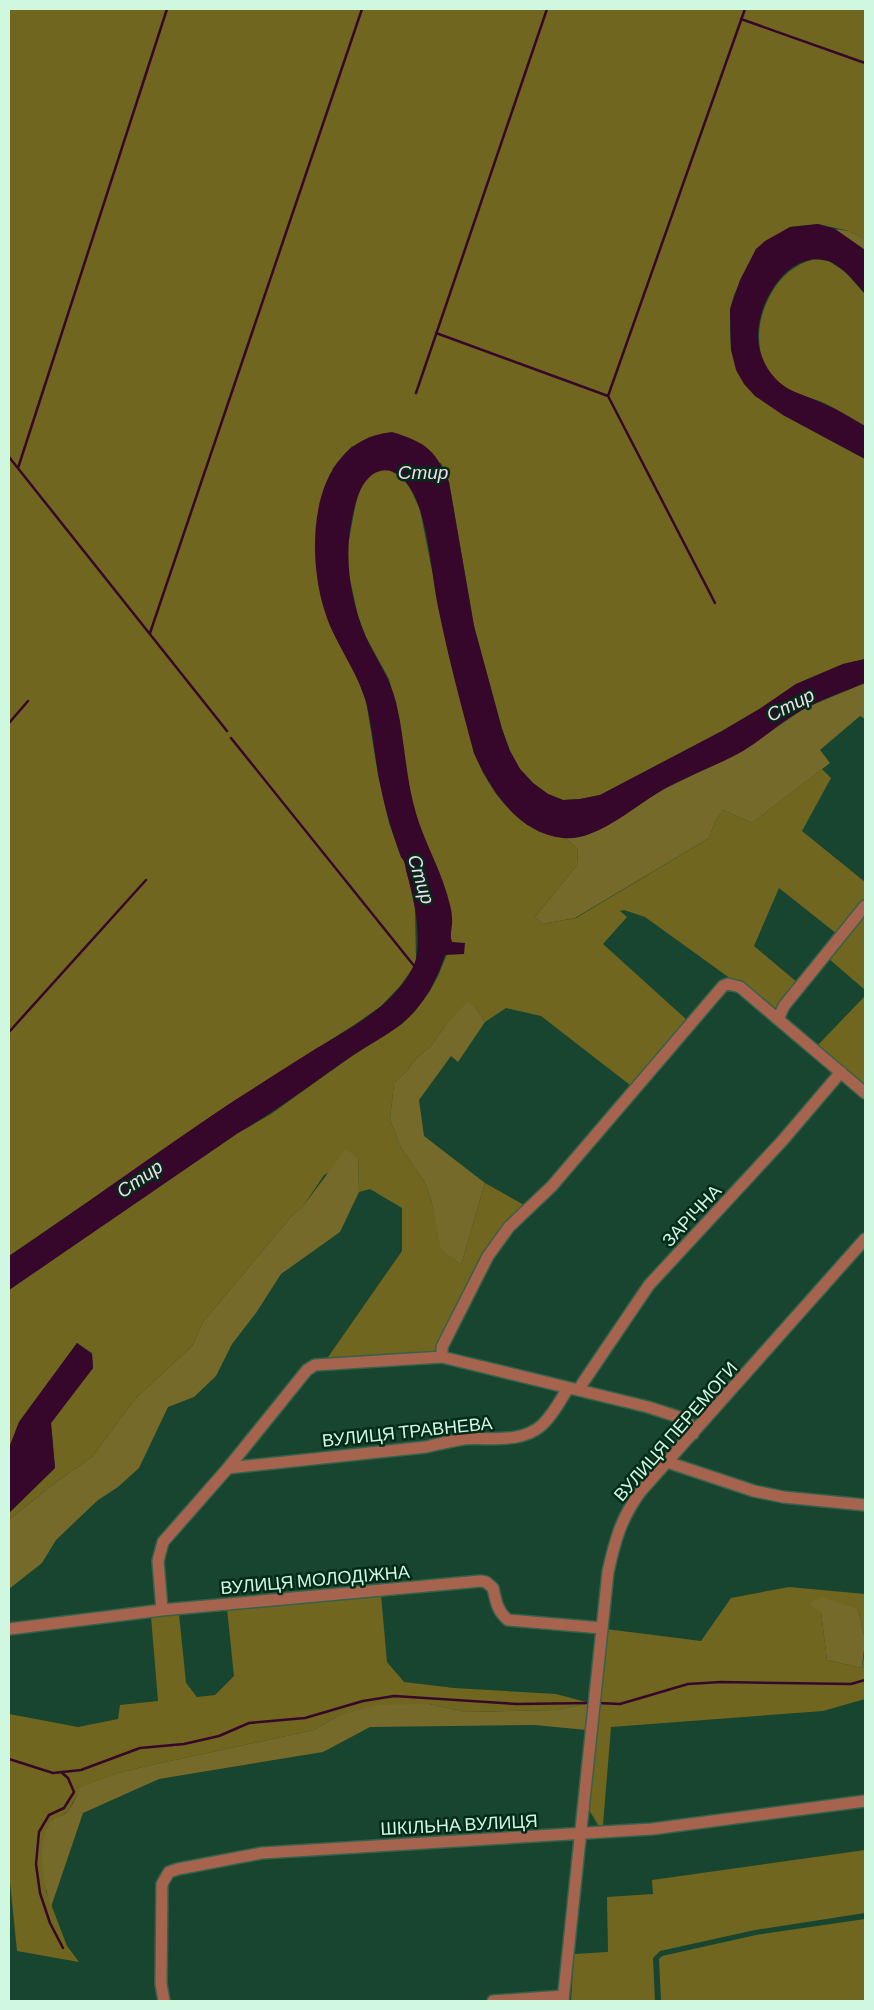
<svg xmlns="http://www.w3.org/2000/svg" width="874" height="2010" font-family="Barlow,sans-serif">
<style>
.green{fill:#71661f}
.forest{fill:#756a2a}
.water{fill:#36072a}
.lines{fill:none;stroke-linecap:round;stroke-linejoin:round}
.stream{stroke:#36072a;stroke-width:2.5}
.minor-casing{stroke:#35624b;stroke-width:14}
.minor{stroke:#a6644e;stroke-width:11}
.labels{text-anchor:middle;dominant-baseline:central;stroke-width:5;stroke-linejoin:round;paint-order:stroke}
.street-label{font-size:18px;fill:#d0f8e1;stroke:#042a19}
.water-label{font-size:19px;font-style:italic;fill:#f4daea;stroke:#042a19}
</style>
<rect width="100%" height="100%" fill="#17452f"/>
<path class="green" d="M9,9H865V239L849,231L818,224L790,227L756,249L734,295L730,309V330L731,350L783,415L865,459V659L843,664L796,684L761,708L722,731L600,795L580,799L563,800L548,794L533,783L520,769L510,751L502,729L474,626L449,482L441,463L352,446L333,468L316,553L318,582L330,626L357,677L366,701L378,775L389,823L401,857L404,860L415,908L416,960L413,968L400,986L381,1006L357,1023L227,1106L9,1256Z
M814,259L829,261L845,272L865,294V426C851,418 837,409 822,402C809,397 794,394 783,386C756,367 754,331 766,304C776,281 790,266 814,259Z
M385,469C406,475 412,491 420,510L449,656L474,753L483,773L496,794L513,813L527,825L549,835L565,838L578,849L577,865L535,917L542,924L576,918L709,838L715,822L723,810L752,823L822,769L831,778L802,831L865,882V899L837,934L779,888L754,946L798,983L777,1012L645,917L624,910L620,911L627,917L603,944L687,1020L630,1085L541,1016L506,1008L485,1022L475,1007L445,1026L431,1046L416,1059L405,1073L394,1083L390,1120L401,1148L424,1181L431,1199L442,1249L461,1265L485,1183L526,1206L469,1284L434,1352L326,1360L402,1251V1208L370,1189L359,1192L358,1159L324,1175L304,1205L290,1218L203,1322L192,1346L135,1399L92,1457L55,1483L9,1520V1513L55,1468L51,1423L93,1368L92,1353L77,1343L19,1422L9,1448V1290L238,1133L271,1114L352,1056L402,1024L415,1011L430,991L438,976L452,942L450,936L452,918L419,825L412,802L405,763L400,722L389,679L366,637L358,616L348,570V545L357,497L362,485L374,472Z
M865,912V990L828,958Z
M865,996V1087L817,1046Z
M789,1587L865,1594V1640L858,1609L821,1612L827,1660L862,1668L865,1651V1699L823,1711L611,1727L603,1825H598L588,1808L606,1629L701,1641L731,1598Z
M381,1595L387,1662L404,1682L454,1688L556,1694L590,1703L557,1710L466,1712L429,1704L338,1716L314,1730L147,1766L118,1773L81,1787L68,1812L53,1820L46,1891L67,1946L79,1962L17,1951L9,1872V1714L78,1727L118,1719L120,1705L158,1701L151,1617L179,1614L186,1683L197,1697L215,1695L234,1676L227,1609Z
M865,1850V1913L755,1930L660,1951L653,1958L655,2001H571L574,1954L608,1952L607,1897L653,1894L652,1880Z
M865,1919V2001H661L659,1959L662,1956L756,1935Z"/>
<path class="forest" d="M835,229L849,231L865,239V250Z
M865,683V719L860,716L820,750L830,763L752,823L723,810L715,822L709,838L575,918L542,924L535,917L577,865L578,849L565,838L584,836L605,826L664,789L742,751L805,708Z
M467,1002L475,1007L485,1022L458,1062L451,1056L419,1100L424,1136L485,1183L461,1265L441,1249L431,1199L424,1181L401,1148L390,1120L394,1083L405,1073L416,1059L431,1046L445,1026Z
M346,1149L358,1159L359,1192L340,1232L281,1274L256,1313L232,1344L216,1376L194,1397L168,1407L139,1468L118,1487L98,1500L56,1540L42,1563L9,1589V1520L55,1483L92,1457L135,1399L192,1346L203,1322L290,1218L304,1205Z
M821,1597L858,1609L865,1640L862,1668L827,1660L821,1612L809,1604Z
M590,1703L587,1730L534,1725L370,1727L323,1752L159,1779L83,1813L51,1907C43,1882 35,1842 52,1821C56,1816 65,1816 68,1811C74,1804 77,1794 80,1787L118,1773L147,1766L314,1730L338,1716L377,1705L429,1704L466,1712L557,1710Z"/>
<path class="water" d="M818,224L835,229L865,250V294C856,283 843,266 828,261C788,249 757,303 758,337C758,351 765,368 775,378C787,392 806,395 822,403C837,409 851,418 865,426V459L783,415L755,396L744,384L736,370L731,350L730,309L740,280L756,249L765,241L790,227Z
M392,432C425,442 435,449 449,482L474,626L502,729L510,751L520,769L533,783L548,794L563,800L580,799L600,795L722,731L761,708L796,684L843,664L865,659V683C845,691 825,698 806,708C783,719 765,738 743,751C718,765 690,775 664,789C637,804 597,842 563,838C518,833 491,791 474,753C461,705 448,656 438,607C431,572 429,522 412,491C396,461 369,464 358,496C342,542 347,591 365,635C375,658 390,677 396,702C404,735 405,769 413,802C420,834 438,863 447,894C449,902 452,910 452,918C453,927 449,934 452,942L465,943L464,954L445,955C438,976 429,995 414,1012C397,1031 373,1042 352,1056C314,1082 278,1110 238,1133L9,1290V1256C82,1207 153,1155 226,1106C254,1088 282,1070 309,1053C346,1030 393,1008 413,967C424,946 414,896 407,874C405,868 406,862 401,857C391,829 383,802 378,773C374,749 372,725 366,702C357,670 335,644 325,612C305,551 309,440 392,432Z
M77,1343L92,1354L93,1368L51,1423L55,1468L9,1513V1448L19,1422Z"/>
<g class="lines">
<path class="stream" d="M741,19L865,63
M436,333L608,396L715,603
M416,393L547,9
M608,396L745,9
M9,457L227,731
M18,468L167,9
M150,633L362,9
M9,723L28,701
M231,738L415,967
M9,1032L146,880
M598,1703L620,1704L688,1684L721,1682L851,1684L865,1680
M9,1759L53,1773L81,1770L140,1748L184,1744L219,1736L249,1723L305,1718L363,1701L394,1696L517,1704L590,1703
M61,1772L68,1778L74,1792L64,1808L49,1815L39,1832L36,1864L40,1893L50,1923L63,1948"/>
<g class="minor-casing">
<path id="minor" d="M778,1019L784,1006L865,906
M442,1357V1347L488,1256L509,1227L552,1186L723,986L728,984L740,987L865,1093
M579,1390L582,1384L649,1285L783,1140L841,1072
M667,1462L754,1491L783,1497L865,1505
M228,1468L426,1447C438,1444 451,1441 464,1439C489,1437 521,1444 542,1425C553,1415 560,1401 568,1388
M162,1610L158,1561L163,1542L228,1468L307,1370L315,1365L442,1357L648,1407L682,1418L689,1424L693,1434
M9,1629L162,1610L481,1581L486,1582L493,1588C496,1601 497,1611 508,1620L602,1628
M164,2001L161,1984L162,1884L169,1872L178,1869L262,1853L652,1829L865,1801
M493,2001L563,1996
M563,2001L608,1572C615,1540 621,1518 641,1491L865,1239"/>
</g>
<use href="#minor" class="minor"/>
</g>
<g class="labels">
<g class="street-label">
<text transform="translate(691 1215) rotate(-47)">ЗАРІЧНА</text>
<text transform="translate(407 1431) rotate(-6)">ВУЛИЦЯ ТРАВНЕВА</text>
<text transform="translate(675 1431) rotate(-49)">ВУЛИЦЯ ПЕРЕМОГИ</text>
<text transform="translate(315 1579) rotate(-5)">ВУЛИЦЯ МОЛОДІЖНА</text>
<text transform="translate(459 1824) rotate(-3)">ШКІЛЬНА ВУЛИЦЯ</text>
</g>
<g class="water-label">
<text x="423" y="471">Стир</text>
<text transform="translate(790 704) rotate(-27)">Стир</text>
<text transform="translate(422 879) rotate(73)">Стир</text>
<text transform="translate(139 1178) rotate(-35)">Стир</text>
</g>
</g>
<rect width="874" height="2010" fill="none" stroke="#d0f8e1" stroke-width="20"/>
</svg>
